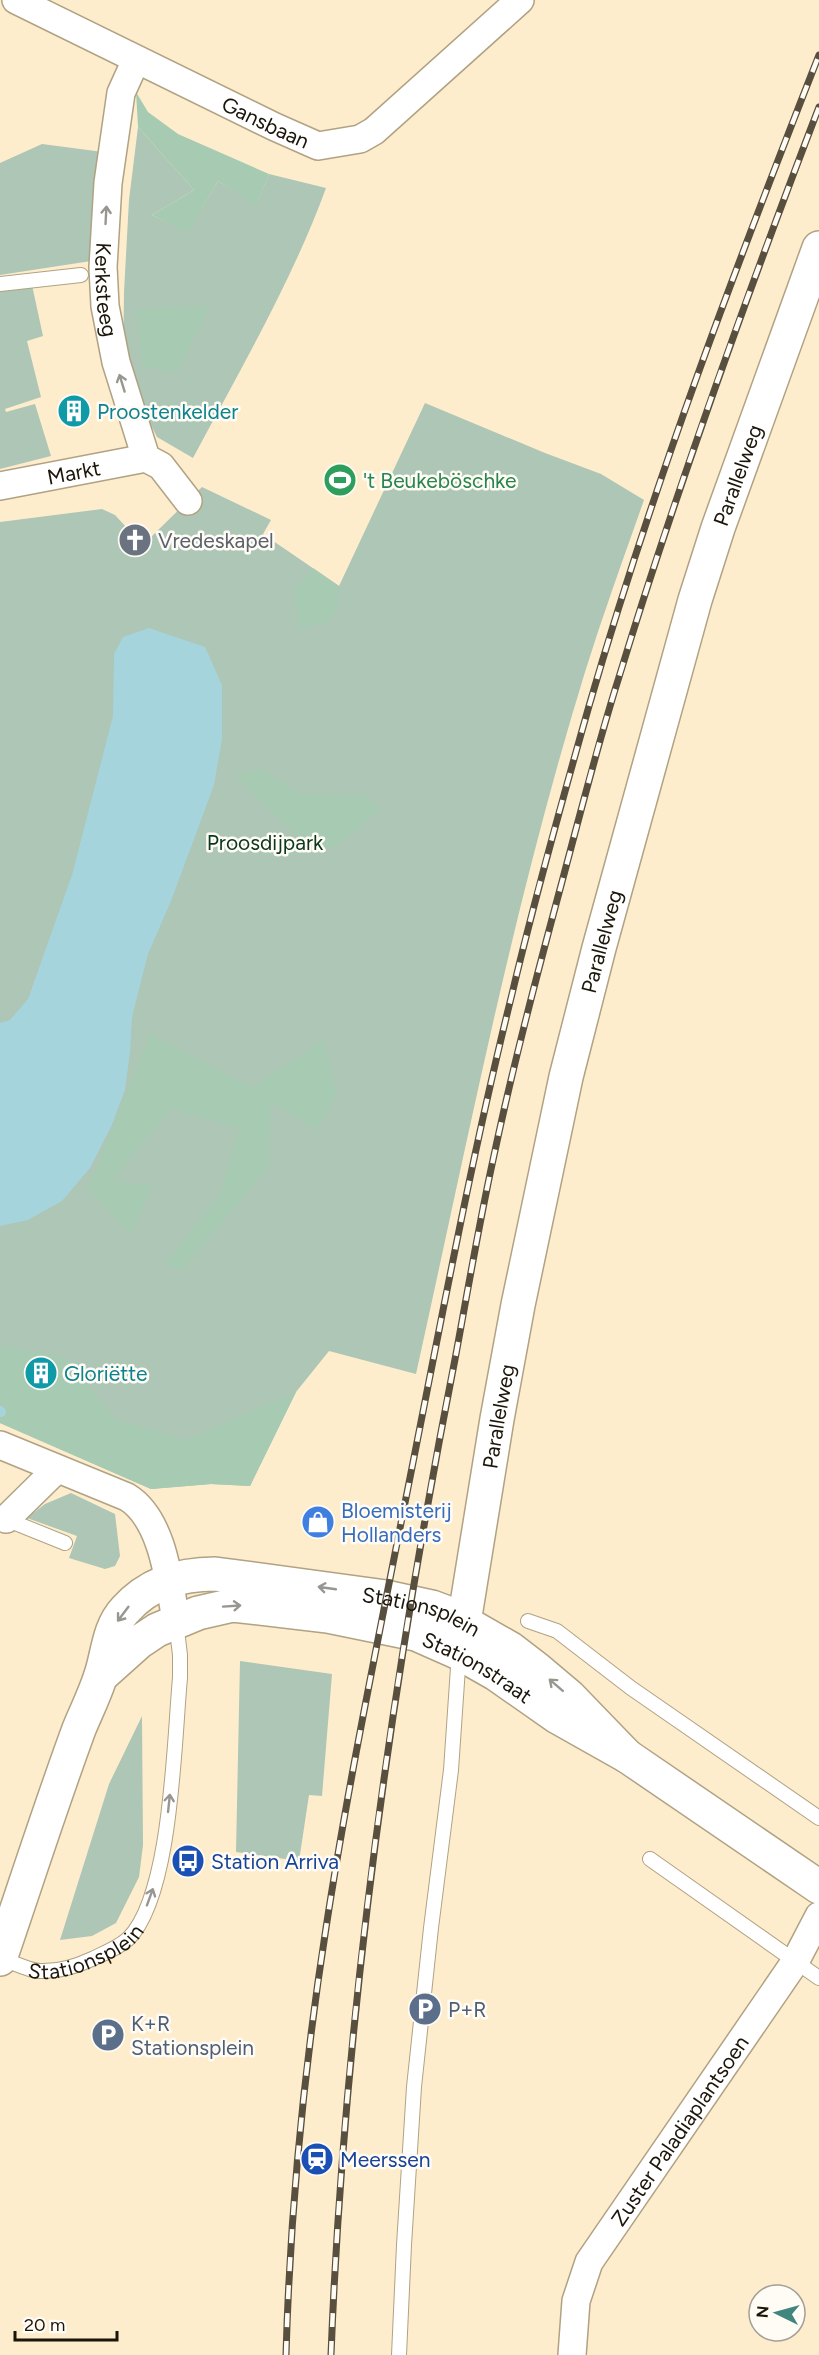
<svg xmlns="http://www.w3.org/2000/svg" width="819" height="2355" font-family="Figtree,sans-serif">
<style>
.green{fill:#adc6b5}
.forest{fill:#a7cab3}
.water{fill:#a6d4dc}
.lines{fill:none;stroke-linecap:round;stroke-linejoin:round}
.stream{stroke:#a6d4dc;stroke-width:10}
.service-casing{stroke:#b0a283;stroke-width:16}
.minor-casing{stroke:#b0a283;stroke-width:30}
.tertiary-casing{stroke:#b0a283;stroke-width:36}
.service{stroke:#fff;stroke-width:14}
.minor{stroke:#fff;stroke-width:27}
.tertiary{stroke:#fff;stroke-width:33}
.rail-casing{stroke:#584f3f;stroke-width:7}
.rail{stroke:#fffbf5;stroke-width:4.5;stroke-dasharray:14;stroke-linecap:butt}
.oneway{stroke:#989691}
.labels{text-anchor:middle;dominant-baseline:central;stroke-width:5;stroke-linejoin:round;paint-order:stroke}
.street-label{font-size:21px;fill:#1b150a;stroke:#fffbf5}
.culture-label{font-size:21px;fill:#0d838f;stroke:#fffbf5;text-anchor:start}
.leisure-label{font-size:21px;fill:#27864d;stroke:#fffbf5;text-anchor:start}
.worship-label{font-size:21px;fill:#5b616d;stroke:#fffbf5;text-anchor:start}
.park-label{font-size:21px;fill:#09361f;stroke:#fffbf5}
.shop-label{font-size:21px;fill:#366cbe;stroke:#fffbf5;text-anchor:start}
.transit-label{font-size:21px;fill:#164399;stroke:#fffbf5;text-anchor:start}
.service-label{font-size:21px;fill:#4e5e75;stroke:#fffbf5;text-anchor:start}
</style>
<rect width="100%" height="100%" fill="#fdedcd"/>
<path class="green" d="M138,127L194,190L152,215L188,232L218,181L256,205L269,174L326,188C293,279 239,372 193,458L157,437L123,369L124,292L129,200Z
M42,144L103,152L91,261L0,275V163Z
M32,285L43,336L27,341L41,397L5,409L6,412L35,404L51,456L0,469V288Z
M425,403L545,453L601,474L644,500C624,557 603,614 585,672C514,902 468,1139 416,1374L329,1351L296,1392L250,1486L211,1484L151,1489L0,1423V522L102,509L115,515L127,528L120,541L129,554L142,552L149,539L202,487L271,520L263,534L339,586Z
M71,1493L115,1514L120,1556L115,1566L105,1569L69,1558L77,1536L27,1518L45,1504Z
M240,1661L332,1674L322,1796L309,1795L299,1861L236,1852Z
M142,1716L143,1845L139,1877L116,1923L92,1936L60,1940L109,1784Z"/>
<path class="forest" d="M136,92L148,112L178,134L269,174L256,206L218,181L188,233L152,215L194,190L138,127Z
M209,306L178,372L143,366L136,309Z
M313,568L339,586L338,603L330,621L299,629L295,590Z
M260,769L300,794L365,795L379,811L333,848L301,839L235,776Z
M151,1034L251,1088L324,1040L336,1094L317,1130L271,1102L268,1168L181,1270L165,1264L221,1194L239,1128L171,1109L112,1180L153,1186L130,1233L88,1188Z
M0,1346L64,1357L115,1419L187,1440L296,1392L250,1486L211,1484L151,1489L0,1423Z"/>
<path class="water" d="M149,628L205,647L222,685V739L214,785L171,901L148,954L132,1017L130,1052L125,1090L111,1127L90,1168L62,1201L28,1220L0,1226V1023L10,1020L28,999L72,875L113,716L114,654L123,637Z"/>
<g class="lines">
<path class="stream" d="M0,1411L1,1412"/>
<g class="service-casing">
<g id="service">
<path d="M0,284L81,275"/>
<path d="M3,1518L65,1543"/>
<path d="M528,1621L557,1631L631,1688L819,1818"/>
<path d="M650,1859L819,1978"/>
<path id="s1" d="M0,1958C13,1962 27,1970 39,1971C57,1972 77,1966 92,1959C105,1953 118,1948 128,1939C172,1896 174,1740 180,1678V1655L176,1622"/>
<path d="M399,2355L404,2245L414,2087L431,1928L451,1770L459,1653"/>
</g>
</g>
<g class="minor-casing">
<g id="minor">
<path id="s2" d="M16,0L275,127L318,146L360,139L374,131L520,0"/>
<path id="s3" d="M136,60L121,93L108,183L103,267L105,306L116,362L146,458L161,466L188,501"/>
<path id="s4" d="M0,486L146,458"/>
<path d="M0,1445L127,1497C163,1519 169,1582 176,1620"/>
<path d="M6,1519L57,1469"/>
<path id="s5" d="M572,2355L576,2301L589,2262L795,1962L819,1916"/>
</g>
</g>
<g class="tertiary-casing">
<g id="tertiary">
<path id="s6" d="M459,1653L497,1419L518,1305L566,1077L599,948L695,600L718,528L819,248"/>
<path id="s7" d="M101,1676L139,1642L157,1630L198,1613L233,1605L328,1616L416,1634L459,1653L496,1674L556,1716L627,1756L819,1887"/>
<path id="s8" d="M0,1959C26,1883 51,1805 79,1729C86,1712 94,1696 100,1678C108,1656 108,1628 125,1610C149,1583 180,1574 215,1574L386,1597L432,1607L448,1613L511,1649L537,1669L569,1696L627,1756"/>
</g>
</g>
<use href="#service" class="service"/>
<use href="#minor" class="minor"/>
<use href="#tertiary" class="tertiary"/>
<g class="rail-casing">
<path id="rail" d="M286,2355C290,2213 304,2069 326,1928C347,1791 375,1655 402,1518C437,1343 469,1167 512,994C535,897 562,801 589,706C653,485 735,269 819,55
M331,2355C344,2018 391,1684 456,1354C468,1289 479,1224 493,1160C513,1065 538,971 563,878C581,811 598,743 619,677C678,484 747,295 819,107"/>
</g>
<use href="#rail" class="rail"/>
</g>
<defs><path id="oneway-shaft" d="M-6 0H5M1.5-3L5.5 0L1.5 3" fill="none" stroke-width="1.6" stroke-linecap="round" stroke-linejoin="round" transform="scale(1.5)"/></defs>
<g class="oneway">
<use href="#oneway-shaft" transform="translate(106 215) rotate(-87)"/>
<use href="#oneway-shaft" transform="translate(122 383) rotate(-107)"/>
<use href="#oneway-shaft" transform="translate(327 1588) rotate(-172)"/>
<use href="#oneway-shaft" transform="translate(232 1606) rotate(-4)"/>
<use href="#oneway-shaft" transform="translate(123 1614) rotate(127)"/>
<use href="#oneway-shaft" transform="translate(556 1685) rotate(-139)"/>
<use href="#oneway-shaft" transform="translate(169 1803) rotate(-84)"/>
<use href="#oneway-shaft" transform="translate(150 1897) rotate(-70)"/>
</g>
<defs>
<g id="building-disc" transform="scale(1.725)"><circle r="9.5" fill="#0f9aa8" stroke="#fffbf5"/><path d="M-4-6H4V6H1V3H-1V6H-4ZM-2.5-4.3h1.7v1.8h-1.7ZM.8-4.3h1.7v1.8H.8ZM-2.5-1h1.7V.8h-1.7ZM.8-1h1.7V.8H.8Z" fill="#fff"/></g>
<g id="stadium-disc" transform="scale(1.725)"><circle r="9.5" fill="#2e9e5b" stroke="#fffbf5"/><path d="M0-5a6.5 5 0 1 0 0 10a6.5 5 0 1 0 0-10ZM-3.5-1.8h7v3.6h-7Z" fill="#fff"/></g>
<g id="church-disc" transform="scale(1.725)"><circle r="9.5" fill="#6b7280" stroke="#fffbf5"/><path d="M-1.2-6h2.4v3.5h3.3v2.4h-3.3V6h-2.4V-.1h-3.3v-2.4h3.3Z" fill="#fff"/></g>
<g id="shop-disc" transform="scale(1.725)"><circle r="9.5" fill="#3f7fe0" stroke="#fffbf5"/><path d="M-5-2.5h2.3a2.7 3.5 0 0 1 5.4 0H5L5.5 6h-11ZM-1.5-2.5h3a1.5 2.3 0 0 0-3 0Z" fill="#fff"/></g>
<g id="bus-disc" transform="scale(1.725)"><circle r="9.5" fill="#1a4fb4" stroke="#fffbf5"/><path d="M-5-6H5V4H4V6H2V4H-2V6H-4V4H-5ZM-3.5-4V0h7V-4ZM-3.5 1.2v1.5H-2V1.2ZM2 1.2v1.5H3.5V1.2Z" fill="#fff"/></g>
<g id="parking-disc" transform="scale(1.725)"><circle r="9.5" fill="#5c6f8a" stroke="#fffbf5"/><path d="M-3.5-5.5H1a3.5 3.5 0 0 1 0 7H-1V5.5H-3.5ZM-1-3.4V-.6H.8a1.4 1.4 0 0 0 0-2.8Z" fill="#fff"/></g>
<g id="station-disc" transform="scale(1.725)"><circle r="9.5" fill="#1a4fb4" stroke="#fffbf5"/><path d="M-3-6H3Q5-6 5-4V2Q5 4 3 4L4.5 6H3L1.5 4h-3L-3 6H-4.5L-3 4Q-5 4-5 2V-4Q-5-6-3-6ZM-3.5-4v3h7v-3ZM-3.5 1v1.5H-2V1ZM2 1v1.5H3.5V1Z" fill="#fff"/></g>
</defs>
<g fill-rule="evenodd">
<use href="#building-disc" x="74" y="411"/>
<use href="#stadium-disc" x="340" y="480"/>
<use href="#church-disc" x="135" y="540"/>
<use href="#building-disc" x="41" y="1373"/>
<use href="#shop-disc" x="318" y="1522"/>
<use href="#bus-disc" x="188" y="1861"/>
<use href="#parking-disc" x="425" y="2009"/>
<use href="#parking-disc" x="108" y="2035"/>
<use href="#station-disc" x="317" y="2159"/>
</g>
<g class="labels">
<g class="street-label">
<text stroke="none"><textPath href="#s2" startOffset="278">Gansbaan</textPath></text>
<text stroke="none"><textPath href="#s3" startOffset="234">Kerksteeg</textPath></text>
<text stroke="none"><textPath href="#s4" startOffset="75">Markt</textPath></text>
<text stroke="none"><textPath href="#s6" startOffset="1212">Parallelweg</textPath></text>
<text stroke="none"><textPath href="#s6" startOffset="726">Parallelweg</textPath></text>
<text stroke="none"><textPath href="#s6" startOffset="240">Parallelweg</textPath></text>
<text stroke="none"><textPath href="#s8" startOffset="682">Stationsplein</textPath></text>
<text stroke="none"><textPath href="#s7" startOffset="408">Stationstraat</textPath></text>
<text stroke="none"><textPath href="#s1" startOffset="92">Stationsplein</textPath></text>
<text stroke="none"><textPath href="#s5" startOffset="255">Zuster Paladiaplantsoen</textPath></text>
</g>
<g class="culture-label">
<text x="97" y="411">Proostenkelder</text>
<text x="64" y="1373">Gloriëtte</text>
</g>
<g class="leisure-label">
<text x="363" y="480">'t Beukeböschke</text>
</g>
<g class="worship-label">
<text x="158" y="540">Vredeskapel</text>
</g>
<g class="park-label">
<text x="265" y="842">Proosdijpark</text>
</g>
<g class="shop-label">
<text x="341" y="1510">Bloemisterij<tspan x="341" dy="24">Hollanders</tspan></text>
</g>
<g class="transit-label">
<text x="211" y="1861">Station Arriva</text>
<text x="340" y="2159">Meerssen</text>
</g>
<g class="service-label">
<text x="448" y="2009">P+R</text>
<text x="131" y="2023">K+R<tspan x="131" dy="24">Stationsplein</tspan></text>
</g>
</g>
<g transform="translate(777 2313) rotate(275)"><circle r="28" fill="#fffbf5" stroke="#a49f97" stroke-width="1.5"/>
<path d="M0-4.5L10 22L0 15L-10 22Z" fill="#40867f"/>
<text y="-9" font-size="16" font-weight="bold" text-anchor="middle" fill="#1b150a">N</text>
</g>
<path d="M15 2331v9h102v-9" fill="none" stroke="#1b150a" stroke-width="3"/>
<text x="24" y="2331" font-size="18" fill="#1b150a" stroke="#fffbf5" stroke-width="4.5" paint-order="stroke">20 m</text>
</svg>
